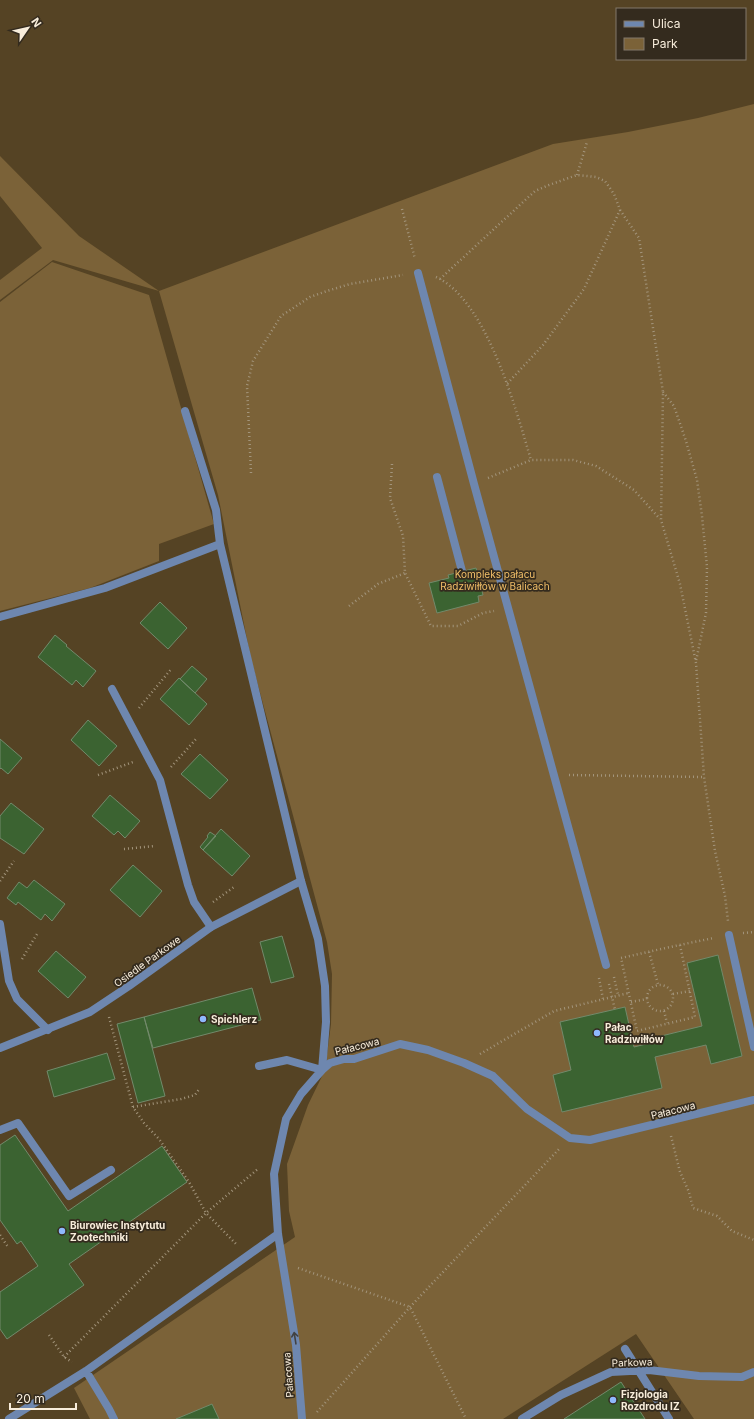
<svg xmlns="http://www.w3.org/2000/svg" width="754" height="1419" font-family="Inter,sans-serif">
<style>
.green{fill:#7b6238}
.building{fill:#3b6331;stroke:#728a6b}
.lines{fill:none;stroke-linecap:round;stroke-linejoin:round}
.path{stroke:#a3957c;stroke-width:2.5;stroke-dasharray:1 3;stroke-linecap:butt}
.service{stroke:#6e87af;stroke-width:8}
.pedestrian{stroke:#6e87af;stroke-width:8}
.minor{stroke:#6e87af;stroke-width:8}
.path-bridge{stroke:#a3957c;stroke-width:2.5;stroke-dasharray:1 3;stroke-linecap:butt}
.oneway{stroke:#424242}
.poi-dot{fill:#8eb9fc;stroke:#342b1e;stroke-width:1.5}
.labels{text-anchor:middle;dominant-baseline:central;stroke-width:3.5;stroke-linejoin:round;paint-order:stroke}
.park-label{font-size:10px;fill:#f2bf68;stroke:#342b1e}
.street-label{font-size:10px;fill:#f8eddb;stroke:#342b1e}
.poi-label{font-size:10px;font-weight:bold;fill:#f8eddb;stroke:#342b1e;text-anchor:start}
</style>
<rect width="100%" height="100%" fill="#554324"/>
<path class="green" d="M754,104V1419H694L636,1334L503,1419H90L74,1388L295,1237L289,1211L287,1164L308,1105L325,1070L331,1024L332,974L327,942L251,659L218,495L159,291L53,260L0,300V280L42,248L0,196V156L79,236L159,291L553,144L628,132L698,118Z
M52,262L149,295L214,524L159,544V561L90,588L0,611V302Z"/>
<path class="building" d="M476,568L483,595L478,596L479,602L437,613L429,583L449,578L448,575Z
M160,602L187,628L168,649L140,623Z
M55,635L67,645L66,646L96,671L83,687L76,680L72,685L38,657Z
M192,666L207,679L195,693L180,679Z
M179,678L207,704L189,725L160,699Z
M88,720L117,746L99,766L71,740Z
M0,739L22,758L8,774L1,768L0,769Z
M200,754L228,780L210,799L181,774Z
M110,795L140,821L125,838L118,831L114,835L92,816Z
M11,803L44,829L24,854L0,838V816Z
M221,829L250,856L232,876L203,850Z
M210,832L216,836L203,850L200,847L208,837L207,836Z
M133,865L162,891L140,917L110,890Z
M34,880L65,904L52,921L45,914L41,920L18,902L16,905L7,898L19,882L27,888Z
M282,936L294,977L271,983L260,942Z
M56,951L86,977L68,998L38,971Z
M718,955L742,1056L711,1064L706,1045L655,1057L662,1088L562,1112L553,1075L571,1070L560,1022L625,1007L634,1047L650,1043L649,1039L702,1026L687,963Z
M252,988L261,1020L153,1048L144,1017Z
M144,1017L165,1096L138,1103L117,1024Z
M107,1053L115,1079L54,1097L47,1071Z
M15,1135L68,1211L162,1146L187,1182L69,1264L84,1285L7,1339L0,1329V1292L38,1266L21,1241L17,1244L0,1220V1145Z
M621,1382L645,1419H564Z
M212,1404L219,1419H176Z"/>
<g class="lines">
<path class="path" d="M577,175L587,142
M402,209L415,259
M620,210L639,238L663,392L661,520L680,584L696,663L704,777L715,851L725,896L728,921
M436,277C487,300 516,410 531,460
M440,279L535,191L549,185L577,175L596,177L605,181L614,194L620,210L584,289L543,345L507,384
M663,392L674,406L686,441L697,480L702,516L707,567L706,613L696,661
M392,464L390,498L403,536L405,573L431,626H458L483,613L494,611
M251,473L247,386L253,361L281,316L310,297L327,291L350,284L403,275
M488,478L531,460H573L596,466L634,490L660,519
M349,606L378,584L405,573
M139,708L172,668
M171,767L196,739
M98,775L133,762
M569,775L704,777
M124,849L155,846
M0,881L14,861
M213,902L234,887
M743,933L754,932
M680,945L695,1017L637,1031L621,958C652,951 683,944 714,938
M649,952L658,984
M22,959L37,934
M614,977L618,995
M599,978L603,999
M647 998a13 13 0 1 1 26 0a13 13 0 1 1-26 0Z
M673,994L690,991
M631,1002L647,999
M664,1011L667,1023
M109,1017L133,1107L144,1123L159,1139L189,1182L206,1213L237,1245
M480,1054L554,1011L629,993
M133,1107L181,1099L195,1095L200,1088
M671,1136L680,1172L689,1192L693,1208L717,1216L732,1231L754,1240
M0,1235L8,1247
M298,1268L410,1307L466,1419
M49,1335L64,1357L72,1362
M64,1357L206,1213L259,1168
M317,1412L410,1307L560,1148"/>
<path class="service" d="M185,411L216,510L220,544L301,881L318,939L325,986L326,1022L322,1070L287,1060L259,1066
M437,477L462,571
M0,617L105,588L220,544
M112,689L160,780L188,885L194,902L211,927
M0,924L9,981L17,999L48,1030
M729,935L754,1047
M0,1130L18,1123L69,1196L111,1170
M625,1349L669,1419
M86,1371L109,1409L114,1419
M9,1419L86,1371L278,1234
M302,1419L296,1345L278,1234L274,1174L286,1119L301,1094L322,1070L330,1063L344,1059H354L400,1044L428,1050L464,1063L493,1076L527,1109L570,1138L590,1140L754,1100
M522,1419L561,1395L611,1372L649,1370L699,1376L742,1377L754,1372"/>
<path class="pedestrian" d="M418,273L474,484L606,965"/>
<path class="minor" d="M0,1048L90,1012L129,986L211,927L301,881"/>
<path class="path-bridge" d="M609,984L615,1010"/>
</g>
<defs><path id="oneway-shaft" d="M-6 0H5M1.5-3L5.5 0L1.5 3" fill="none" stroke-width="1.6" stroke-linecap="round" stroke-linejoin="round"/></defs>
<use class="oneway" href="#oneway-shaft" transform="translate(295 1338) rotate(-99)"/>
<g class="poi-dot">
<circle cx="203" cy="1019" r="4"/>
<circle cx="597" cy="1033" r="4"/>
<circle cx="62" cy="1231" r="4"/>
<circle cx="613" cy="1400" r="4"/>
</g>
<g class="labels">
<g class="park-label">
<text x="495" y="574">Kompleks pałacu<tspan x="495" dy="12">Radziwiłłów w Balicach</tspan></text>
</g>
<g class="street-label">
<text transform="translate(147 961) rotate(-36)">Osiedle Parkowe</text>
<text transform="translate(357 1046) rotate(-14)">Pałacowa</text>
<text transform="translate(673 1110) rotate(-14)">Pałacowa</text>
<text transform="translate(632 1362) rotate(-2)">Parkowa</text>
<text transform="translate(288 1375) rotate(-94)">Pałacowa</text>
</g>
<g class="poi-label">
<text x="211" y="1019">Spichlerz</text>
<text x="605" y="1027">Pałac<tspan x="605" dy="12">Radziwiłłów</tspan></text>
<text x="70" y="1225">Biurowiec Instytutu<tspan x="70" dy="12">Zootechniki</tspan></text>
<text x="621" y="1394">Fizjologia<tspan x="621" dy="12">Rozdrodu IZ</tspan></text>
</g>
</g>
<rect x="616" y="8" width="130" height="52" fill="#342b1e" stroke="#82796a"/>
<rect x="624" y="21" width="20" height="6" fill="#6e87af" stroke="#82796a"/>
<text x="652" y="28" font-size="12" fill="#f8eddb">Ulica</text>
<rect x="624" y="38" width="20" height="12" fill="#7b6238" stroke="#82796a"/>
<text x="652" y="48" font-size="12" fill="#f8eddb">Park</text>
<g transform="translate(28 28) rotate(56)" stroke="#342b1e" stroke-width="3" paint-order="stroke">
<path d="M0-3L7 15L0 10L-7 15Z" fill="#f8eddb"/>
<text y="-6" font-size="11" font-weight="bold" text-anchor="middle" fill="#f8eddb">N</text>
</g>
<path d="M10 1403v6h66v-6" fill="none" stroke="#f8eddb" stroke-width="2"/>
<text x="16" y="1403" font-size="12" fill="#f8eddb" stroke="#342b1e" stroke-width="3" paint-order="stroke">20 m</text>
</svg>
